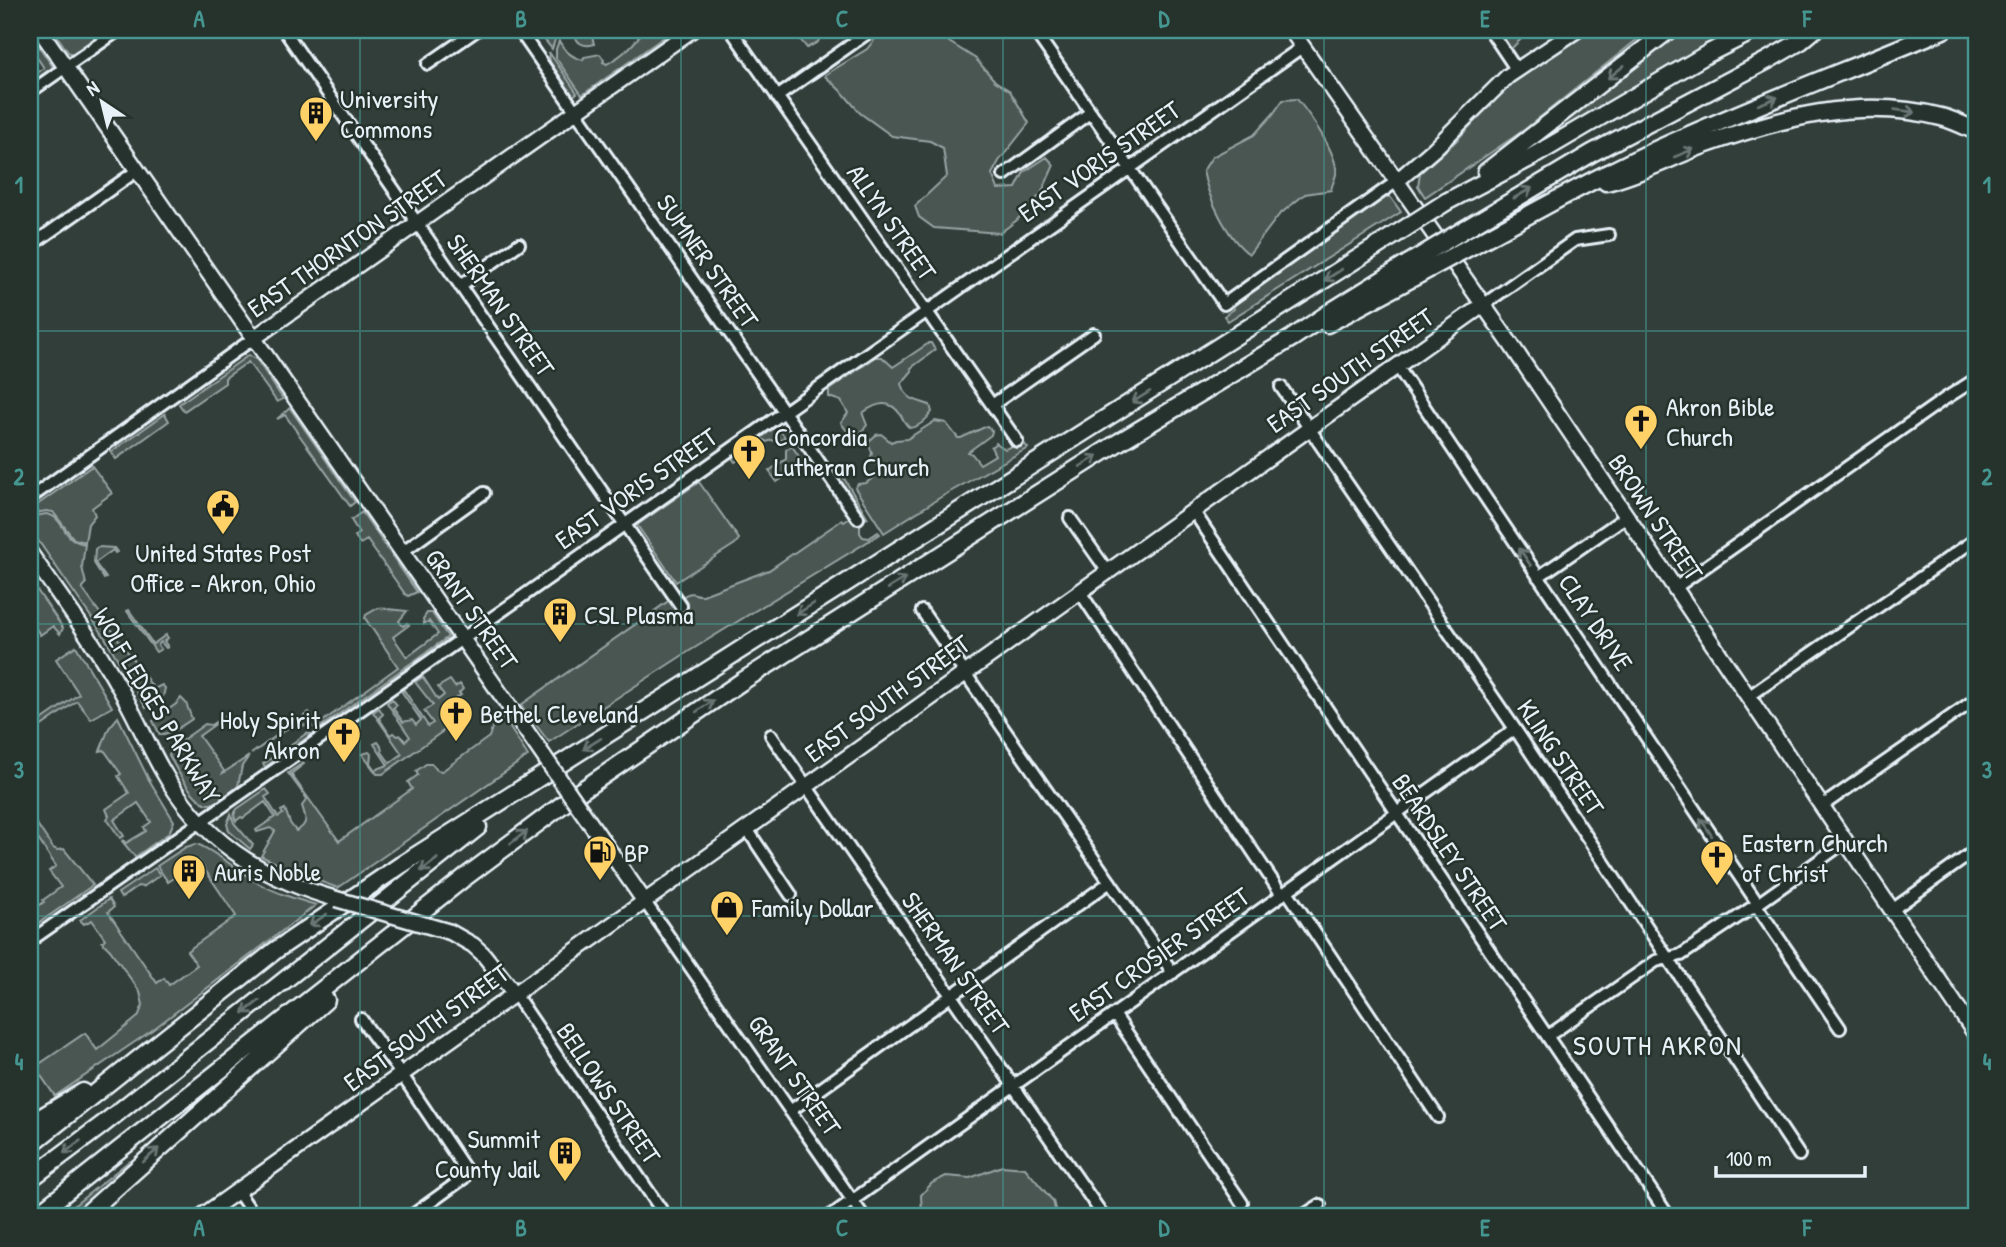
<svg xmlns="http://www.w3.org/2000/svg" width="2006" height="1247" font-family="'Patrick Hand',sans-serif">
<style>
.green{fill:#495651;stroke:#98a4a4;stroke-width:2}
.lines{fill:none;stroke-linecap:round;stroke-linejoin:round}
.minor-casing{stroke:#e8f1f8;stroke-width:16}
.major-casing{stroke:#e8f1f8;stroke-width:19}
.highway-casing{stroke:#e8f1f8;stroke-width:21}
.minor{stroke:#26332d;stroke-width:10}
.major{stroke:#26332d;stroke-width:14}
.highway{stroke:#26332d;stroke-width:16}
.major-bridge-casing{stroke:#e8f1f8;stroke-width:19;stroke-linecap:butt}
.highway-bridge-casing{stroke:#e8f1f8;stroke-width:21;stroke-linecap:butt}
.major-bridge{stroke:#26332d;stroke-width:14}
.highway-bridge{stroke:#26332d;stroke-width:16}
.oneway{stroke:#6a7674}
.grid{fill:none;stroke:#459590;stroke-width:2;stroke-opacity:0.55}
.labels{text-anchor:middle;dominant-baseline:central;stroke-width:5;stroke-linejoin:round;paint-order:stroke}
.poi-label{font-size:26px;fill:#e8f1f8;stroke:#26332d;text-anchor:start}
.street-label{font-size:26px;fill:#e8f1f8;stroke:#26332d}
.neighbourhood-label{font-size:28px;letter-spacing:2px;fill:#e8f1f8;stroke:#26332d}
.neatline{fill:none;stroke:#459590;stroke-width:2.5}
.grid-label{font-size:23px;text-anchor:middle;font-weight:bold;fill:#459590}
</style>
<rect width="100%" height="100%" fill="#323e39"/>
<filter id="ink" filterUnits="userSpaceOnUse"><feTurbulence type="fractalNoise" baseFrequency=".0143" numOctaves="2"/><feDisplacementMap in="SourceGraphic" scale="14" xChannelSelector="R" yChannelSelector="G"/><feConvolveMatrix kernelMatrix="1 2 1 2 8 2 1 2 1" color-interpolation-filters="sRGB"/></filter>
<g filter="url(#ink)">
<path class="green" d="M70,30H106L72,54L68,52L55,33L59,31L63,35Z
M550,30H555L557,33L552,49L539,33Z
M575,30H601L592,36L594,44C583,48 574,42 575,30Z
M643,30H674L582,95L556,58V49L559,41C565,51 571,57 583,60L584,57L600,54L604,60L603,62L607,64C621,56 635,45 643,30Z
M796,30H823L818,42L807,48L796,34Z
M878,30H949V42L976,59L995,81L1010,91L1029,123L999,161L992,174L998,189L1016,188L1024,172L1047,157L1054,165L1041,194L1017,220L1000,233L934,228L919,217L915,206L947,176L943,148L930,141L892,136L860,113L844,94L825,76V75L867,49L878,35Z
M1497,30H1520L1524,36L1510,50Z
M1589,30H1649L1524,130L1425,197L1418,186L1420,173L1454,143L1487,108L1486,106L1512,81Z
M1680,30H1739L1517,158L1516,157L1563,123Z
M30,33L53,67L30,84V78L44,68L30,47Z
M549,52L577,93L573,96L550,62Z
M1297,99C1309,114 1339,155 1336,174C1335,179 1332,185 1331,190L1305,194L1279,215L1249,254C1227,238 1208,197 1203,171L1212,157L1254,135L1273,114L1283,100Z
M1386,195L1391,198L1401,212L1228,321L1224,316L1234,309L1233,305L1236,302Z
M929,343H931L935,350L911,368L912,371L901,384C907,401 917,400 930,405L932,412C927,419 919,427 910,428C904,424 904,420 900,414C890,399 877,403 864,412L863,415L867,425L860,434C850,437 847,431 841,423L848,413L841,401L829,397V390L876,357H882L893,367Z
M249,355L257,360L283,399L277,402L248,362L225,378V383L184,411L179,404Z
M290,408L355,502L350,506L285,415L277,419Z
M165,414L169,421L116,459L111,452Z
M935,421L946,423L958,438H961L987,426L992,431L991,435L968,452L972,454L980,464L995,455L991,447L996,443L1005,449L1023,442L1028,448L941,497L884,533L855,488L858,484L866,483L881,472L871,457L872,453L868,442L876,435L881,434L891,442L896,440L907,439Z
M777,426L785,437L778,442L772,440L767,442L761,438Z
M759,439L764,442V446L745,460L743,457L735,462L732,458Z
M792,446L804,464L777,482L769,471L786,459V450Z
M92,466L112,493L92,508L95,515L88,524L85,542L74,539L53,512L46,511L30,514V510Z
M842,475L868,518L864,519L860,524V533L863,537L869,538L878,532L880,534L683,655L549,742L521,705L670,600L678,611L687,604L682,597C694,589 693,596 703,595L769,570L842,520L844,522L850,518L855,524L864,518L838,480Z
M699,482L739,539L735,544L676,582L637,525Z
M362,512L417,592L408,596L405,594L367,540L360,544L355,536L359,533L351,520Z
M46,514C65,516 61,541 85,544L82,567L86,584L82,588L154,689L162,685L165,688L163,697L146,708L104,636L33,533L35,531L32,526H30V517Z
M98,547L114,548L117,552L115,553L113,550L95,563L106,578L104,579L94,563L95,549Z
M30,580L63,628L60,634L53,626L40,635L30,619Z
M378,608L407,611L399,621L403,626L407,623L409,625L393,637L407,657L438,634L429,621L424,624L423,619L427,613H432L448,637L319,728L301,725L291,726L251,754L309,712L319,724L398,667L365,618L366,615Z
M129,610L153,644L166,635L168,638L164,641L168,647L166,648L161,642L158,645L161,649L156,652L127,611Z
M447,640L324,730L322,729Z
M76,646L112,707L91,719L77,701L30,734V728L79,694L56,659Z
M423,677L438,700L444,695L438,687L450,680L455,687L460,684L463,689L459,693L461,695L455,699L462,709L457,713L460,719L383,774H377L362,754L369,752L371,754L370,763L375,770L388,765L374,744L378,742L381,746L382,752L390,763L402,754L373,712L379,708L383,714L379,718L390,735L393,733L398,736L400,735L405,741L410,737L387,703L392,699L397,705L393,708L403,722L412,720L416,725L421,720L402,692L404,690L428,726L433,723L424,711L433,705L415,682Z
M181,698L186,703L192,719L174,731L160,735L153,721L176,704Z
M227,714L228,715L199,736L224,771L223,773L249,756L242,766L238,786C231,792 220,803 210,804C195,805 175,767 169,755L177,744L205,724L211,725Z
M501,714L528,756L338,888L297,873L261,856L275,831L270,828L257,832L256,830L275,817L265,802L243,818L241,817L236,821C233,816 234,813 237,809L266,789L270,794L265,797L278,817L283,814L281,811L285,809L290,823L296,831C309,824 306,818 302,806L307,799L288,773L303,763L304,764L291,774L339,841L412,789L408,782L418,775L416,771L426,764H432L437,770L442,771L489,737L496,716Z
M118,717L148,778L174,821L169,833L135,857L122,841L123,840L126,843L146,831L144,827L151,822L138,803L114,820L124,836L120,838L107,819L109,816L106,809L129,793L118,776L121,774L104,750L100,751L109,728Z
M307,733L312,734L265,767L263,764Z
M30,814L53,848L57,850L64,849L93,885L33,927L30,922V912L44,902L43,900L61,887L49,871L56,866L30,827Z
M231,814L234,823L253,845L250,849L229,831L227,824Z
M196,844C208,846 244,875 258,883C276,893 296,899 316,905L151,1031L55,1096L35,1067L85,1033L97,1050L138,1017L143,1005L140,992L110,950L102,942L105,939L92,920L84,924L80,920L109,899L114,907L108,912L157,983L164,978L169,985L197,965L187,951L236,916L199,861L168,882L157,866L186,847Z
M155,868L160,875L143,887L138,886L121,898L118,893Z
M128,1162L129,1165L73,1217H60Z
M1002,1166L1025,1168L1053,1201L1057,1217H924L922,1214L921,1195L932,1183L946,1176L970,1178Z"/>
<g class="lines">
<g class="minor-casing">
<path id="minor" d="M284,30L681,606
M519,30L858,518
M731,30L1017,441
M1034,30L1224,304L1397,181
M1490,30L1516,69
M428,64L477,30
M30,92L119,30
M777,97L869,32
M1004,175L1091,112
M30,246L138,170
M460,286L519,244
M1483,305L1575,240L1609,235
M1397,366L1758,904
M1281,387L1515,729L1799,1155
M992,405L1094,334
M30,498L254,338
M1194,512L1669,1217
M1070,518L1108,572
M402,552L484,493
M1538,577L1627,516
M1675,588L1943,400L1976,379
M1080,592L1282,895
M922,611L1173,973
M1748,697L1976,539
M771,735L1104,1217
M1822,806L1976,699
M747,829L791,895
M1287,891L1438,1117
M645,902L864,1217
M1756,905L1840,1028
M1892,910L1976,850
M30,941C456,646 878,344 1302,47
M515,994L666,1217
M1114,1014L1242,1203
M361,1019L402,1075L465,1169L464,1178L410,1217
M1548,1036L1656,961L1681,955L1756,905L1845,842
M790,1111L1110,882
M238,1192L255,1217
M829,1217L1515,729
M1301,1217L1320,1205"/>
</g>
<g class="major-casing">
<path id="major" d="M40,30L536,745
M1291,30L1510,343L1976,1035
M1397,181L1434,149L1508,76L1577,30
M254,338L692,30
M30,553C60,597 93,640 119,687C134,713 146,741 161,768C200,839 259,877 336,899
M597,833L645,902
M450,932L473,945L483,954L515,994
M201,1217L1483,305"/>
</g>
<g class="highway-casing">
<path id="highway" d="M1486,172L1669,30
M1606,182C1639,174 1669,158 1701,146C1779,118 1859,96 1941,117C1953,120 1965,126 1976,131
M1446,202L1530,158L1709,53L1755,30
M1465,229L1592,153L1768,60L1801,41L1814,30
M1475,244C1540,209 1605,172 1673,142C1762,102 1853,68 1943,30
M1327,324L1418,275
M30,1124L83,1092
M30,1145L276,950L401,865L1390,238
M30,1179L102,1125L478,827
M34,1217L464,878L582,790L741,682L1119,442L1292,338L1335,309L1409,263
M83,1217L326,1000"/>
</g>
<use href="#minor" class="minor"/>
<use href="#major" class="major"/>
<use href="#highway" class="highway"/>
<g class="major-bridge-casing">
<path id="major-bridge" d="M536,745L597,833
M336,899L450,932"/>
</g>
<g class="highway-bridge-casing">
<path id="highway-bridge" d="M1390,238L1446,202
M1409,263L1465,229
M1418,275L1475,244"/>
</g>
<use href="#major-bridge" class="major-bridge"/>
<use href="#highway-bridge" class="highway-bridge"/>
</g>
<defs><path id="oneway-shaft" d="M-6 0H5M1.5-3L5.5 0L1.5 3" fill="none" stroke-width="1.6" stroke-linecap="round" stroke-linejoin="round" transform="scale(1.75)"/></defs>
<g class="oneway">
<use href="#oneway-shaft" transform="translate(1616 72) rotate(141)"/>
<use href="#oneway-shaft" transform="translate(1768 101) rotate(-21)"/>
<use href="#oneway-shaft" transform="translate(1905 111) rotate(8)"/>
<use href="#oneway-shaft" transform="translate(1684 153) rotate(-22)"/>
<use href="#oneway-shaft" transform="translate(1523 193) rotate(-30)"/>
<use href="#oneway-shaft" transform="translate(1333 275) rotate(147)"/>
<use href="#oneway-shaft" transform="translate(1141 397) rotate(148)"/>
<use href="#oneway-shaft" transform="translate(1089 461) rotate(-32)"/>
<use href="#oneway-shaft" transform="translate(1525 557) rotate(-124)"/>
<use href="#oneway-shaft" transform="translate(897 583) rotate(-32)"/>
<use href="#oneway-shaft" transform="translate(805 609) rotate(148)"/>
<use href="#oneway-shaft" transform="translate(705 706) rotate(-34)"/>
<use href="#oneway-shaft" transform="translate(592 744) rotate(148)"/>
<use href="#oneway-shaft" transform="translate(1706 827) rotate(-124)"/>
<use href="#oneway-shaft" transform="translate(519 837) rotate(-37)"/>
<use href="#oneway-shaft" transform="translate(429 865) rotate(142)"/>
<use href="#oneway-shaft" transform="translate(318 920) rotate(146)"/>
<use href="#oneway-shaft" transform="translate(251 1007) rotate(142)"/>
<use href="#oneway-shaft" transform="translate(72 1147) rotate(143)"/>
<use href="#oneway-shaft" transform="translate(151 1155) rotate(-42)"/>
</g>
</g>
<path class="grid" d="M360,30V1217M681,30V1217M1003,30V1217M1324,30V1217M1646,30V1217M30,331H1976M30,624H1976M30,916H1976"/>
<defs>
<g id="building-pin" transform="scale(1.75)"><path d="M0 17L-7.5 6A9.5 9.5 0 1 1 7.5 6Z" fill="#ffd166" stroke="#26332d"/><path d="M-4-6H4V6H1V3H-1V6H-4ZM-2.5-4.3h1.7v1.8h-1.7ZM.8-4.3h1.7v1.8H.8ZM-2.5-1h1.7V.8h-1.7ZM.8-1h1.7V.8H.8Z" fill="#111"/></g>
<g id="church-pin" transform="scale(1.75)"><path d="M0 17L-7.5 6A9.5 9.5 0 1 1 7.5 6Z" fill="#ffd166" stroke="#26332d"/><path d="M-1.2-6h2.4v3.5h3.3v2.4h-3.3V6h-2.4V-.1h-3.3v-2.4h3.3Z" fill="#111"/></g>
<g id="civic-pin" transform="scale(1.75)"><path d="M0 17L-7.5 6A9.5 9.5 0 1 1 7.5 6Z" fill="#ffd166" stroke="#26332d"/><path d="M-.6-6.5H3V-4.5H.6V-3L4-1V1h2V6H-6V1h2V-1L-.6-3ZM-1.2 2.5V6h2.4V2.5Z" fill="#111"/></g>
<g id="fuel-pin" transform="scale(1.75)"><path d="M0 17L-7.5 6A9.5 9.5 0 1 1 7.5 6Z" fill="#ffd166" stroke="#26332d"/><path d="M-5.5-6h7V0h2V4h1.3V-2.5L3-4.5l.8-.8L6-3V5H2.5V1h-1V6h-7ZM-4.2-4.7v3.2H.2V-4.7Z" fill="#111"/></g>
<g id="shop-pin" transform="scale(1.75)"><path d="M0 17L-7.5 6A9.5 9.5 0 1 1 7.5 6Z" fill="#ffd166" stroke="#26332d"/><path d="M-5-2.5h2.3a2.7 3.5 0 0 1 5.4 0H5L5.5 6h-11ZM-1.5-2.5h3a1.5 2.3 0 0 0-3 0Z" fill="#111"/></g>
</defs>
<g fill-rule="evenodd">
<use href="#building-pin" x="316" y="113"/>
<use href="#church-pin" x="1641" y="421"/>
<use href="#church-pin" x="749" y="451"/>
<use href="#civic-pin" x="223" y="506"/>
<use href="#building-pin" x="560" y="614"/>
<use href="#church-pin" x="456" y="713"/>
<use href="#church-pin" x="344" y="734"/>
<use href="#fuel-pin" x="600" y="852"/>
<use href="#church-pin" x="1717" y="857"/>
<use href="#building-pin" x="189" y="871"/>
<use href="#shop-pin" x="727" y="907"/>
<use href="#building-pin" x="565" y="1153"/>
</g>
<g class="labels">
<g class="poi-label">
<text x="340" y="98">University<tspan x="340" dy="30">Commons</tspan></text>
<text x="1666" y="406">Akron Bible<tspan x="1666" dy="30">Church</tspan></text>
<text x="774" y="436">Concordia<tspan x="774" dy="30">Lutheran Church</tspan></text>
<text x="223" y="552" text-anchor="middle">United States Post<tspan x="223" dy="30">Office - Akron, Ohio</tspan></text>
<text x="584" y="614">CSL Plasma</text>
<text x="480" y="713">Bethel Cleveland</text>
<text x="320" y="719" text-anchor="end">Holy Spirit<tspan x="320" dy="30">Akron</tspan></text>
<text x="1742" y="842">Eastern Church<tspan x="1742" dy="30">of Christ</tspan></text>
<text x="624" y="852">BP</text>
<text x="214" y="871">Auris Noble</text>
<text x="752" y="907">Family Dollar</text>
<text x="540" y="1138" text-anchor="end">Summit<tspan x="540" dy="30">County Jail</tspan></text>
</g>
<g class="street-label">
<text transform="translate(1099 161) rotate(-35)">EAST VORIS STREET</text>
<text transform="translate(892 222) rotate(55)">ALLYN STREET</text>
<text transform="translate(347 243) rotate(-35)">EAST THORNTON STREET</text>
<text transform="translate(708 261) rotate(55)">SUMNER STREET</text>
<text transform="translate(501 305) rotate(55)">SHERMAN STREET</text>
<text transform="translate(1350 370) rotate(-35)">EAST SOUTH STREET</text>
<text transform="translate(636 488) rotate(-35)">EAST VORIS STREET</text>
<text transform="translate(1656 517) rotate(56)">BROWN STREET</text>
<text transform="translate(472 609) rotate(55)">GRANT STREET</text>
<text transform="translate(1596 622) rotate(56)">CLAY DRIVE</text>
<text transform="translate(887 698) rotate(-36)">EAST SOUTH STREET</text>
<text transform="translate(157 705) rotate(59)">WOLF LEDGES PARKWAY</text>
<text transform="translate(1561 757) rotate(56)">KLING STREET</text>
<text transform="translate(1450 852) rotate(56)">BEARDSLEY STREET</text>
<text transform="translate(1159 954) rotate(-35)">EAST CROSIER STREET</text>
<text transform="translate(956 963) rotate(55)">SHERMAN STREET</text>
<text transform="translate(426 1027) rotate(-36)">EAST SOUTH STREET</text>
<text transform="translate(795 1075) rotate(55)">GRANT STREET</text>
<text transform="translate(609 1093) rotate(56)">BELLOWS STREET</text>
</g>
<g class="neighbourhood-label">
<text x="1658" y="1045">SOUTH AKRON</text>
</g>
</g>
<rect width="2006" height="1247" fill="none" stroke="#26332d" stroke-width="77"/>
<g transform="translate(102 102) rotate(325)" stroke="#26332d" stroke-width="5" paint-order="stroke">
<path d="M0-5L12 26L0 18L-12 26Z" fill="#e8f1f8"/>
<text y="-10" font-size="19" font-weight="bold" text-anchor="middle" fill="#e8f1f8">N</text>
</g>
<path d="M1716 1166v10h149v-10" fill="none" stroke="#e8f1f8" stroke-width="3.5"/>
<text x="1726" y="1166" font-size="21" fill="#e8f1f8" stroke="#26332d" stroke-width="5" paint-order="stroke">100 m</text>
<rect x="38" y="38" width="1930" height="1170" class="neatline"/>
<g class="grid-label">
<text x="199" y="27">A</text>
<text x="521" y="27">B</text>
<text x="842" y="27">C</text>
<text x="1164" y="27">D</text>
<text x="1485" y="27">E</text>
<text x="1807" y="27">F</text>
<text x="19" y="193">1</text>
<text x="1987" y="193">1</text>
<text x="19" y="485">2</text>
<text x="1987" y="485">2</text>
<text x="19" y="778">3</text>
<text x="1987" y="778">3</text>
<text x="19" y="1070">4</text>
<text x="1987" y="1070">4</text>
<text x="199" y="1236">A</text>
<text x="521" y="1236">B</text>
<text x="842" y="1236">C</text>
<text x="1164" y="1236">D</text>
<text x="1485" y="1236">E</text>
<text x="1807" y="1236">F</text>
</g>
</svg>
